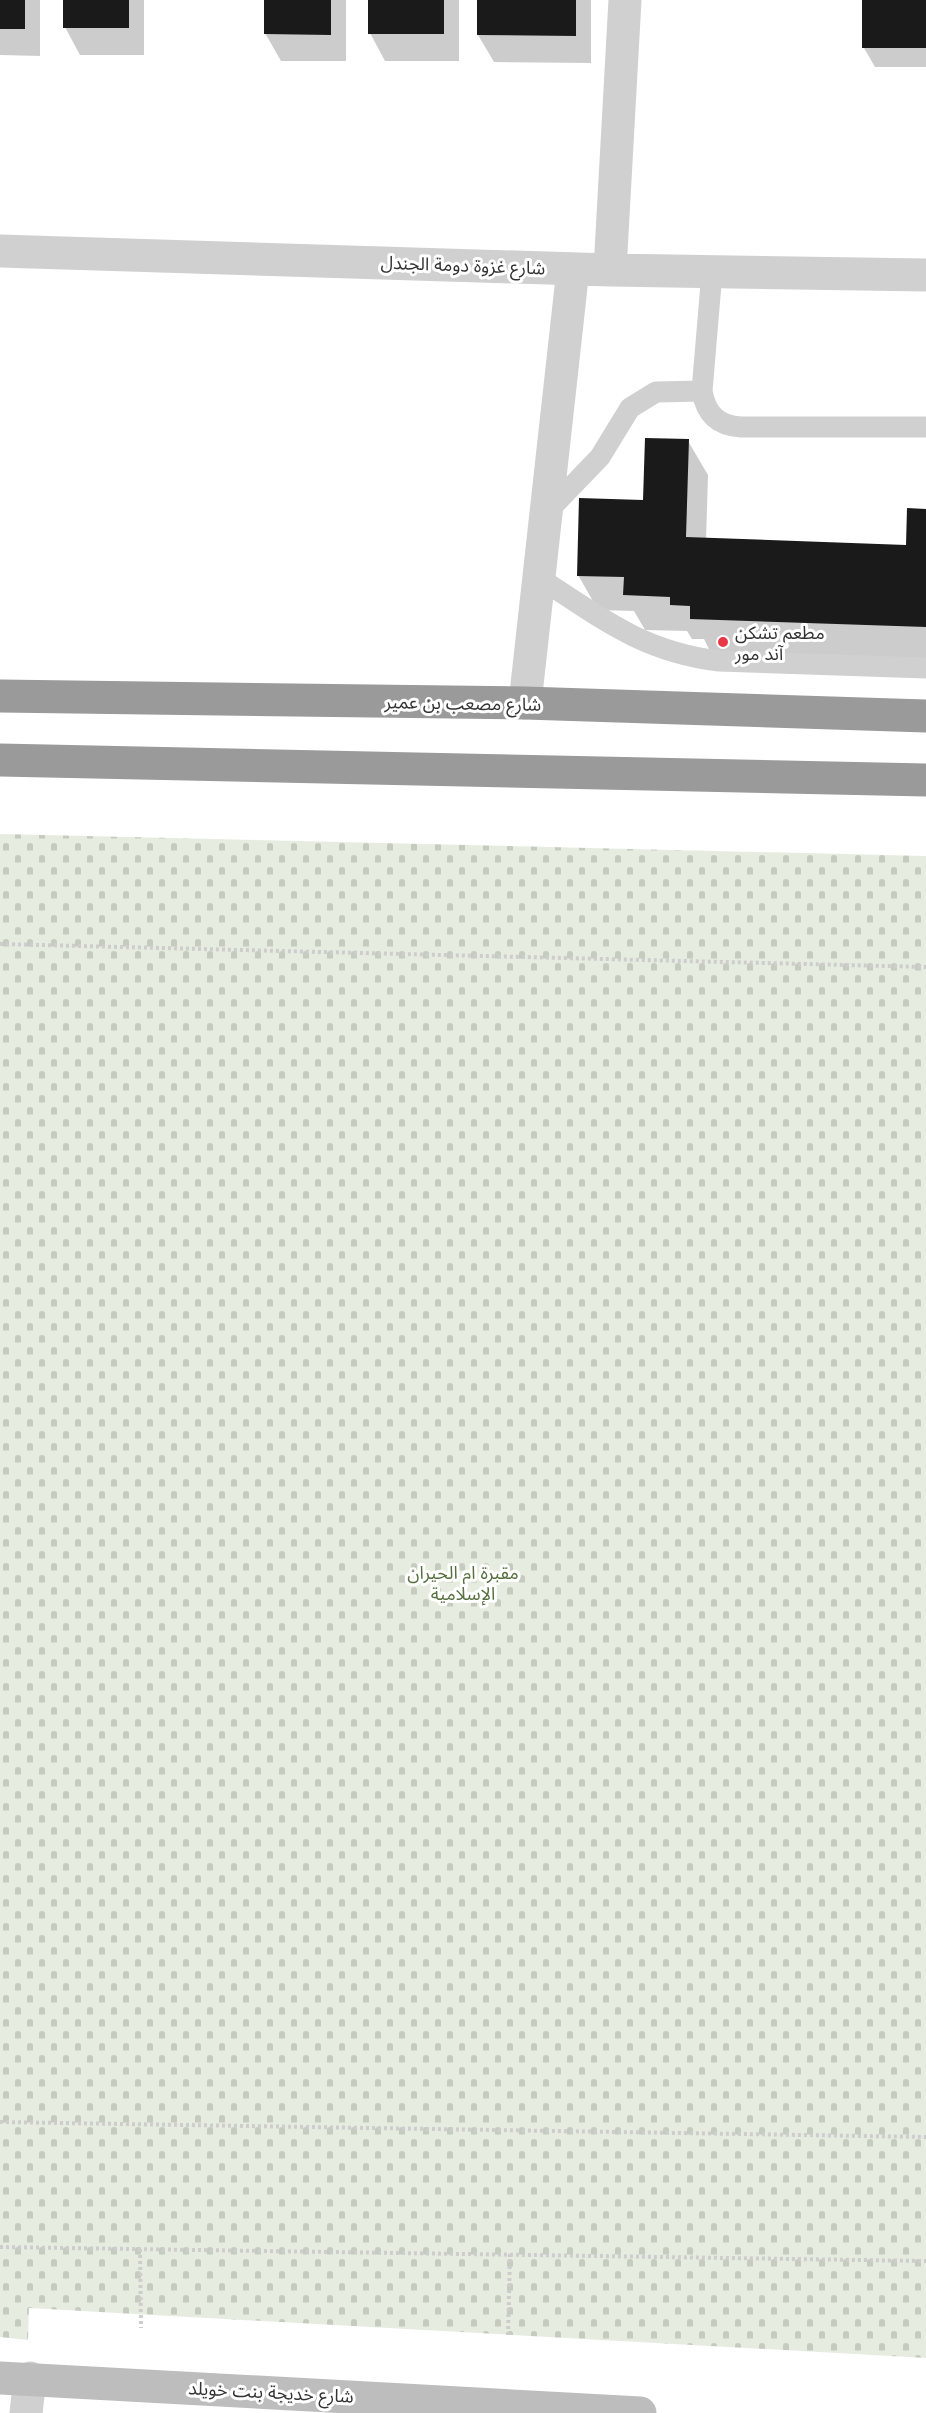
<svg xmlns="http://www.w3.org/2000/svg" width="926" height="2413" font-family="Quicksand,'Noto Sans Arabic',sans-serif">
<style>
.cemetery{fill:url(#cemetery-stones)}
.shadow{fill:#0003}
.building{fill:#1a1a1a}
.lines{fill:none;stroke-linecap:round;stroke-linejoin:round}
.path{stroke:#cdcdcd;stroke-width:4;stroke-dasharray:3 3;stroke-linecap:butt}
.lane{stroke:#d0d0d0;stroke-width:21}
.street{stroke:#d0d0d0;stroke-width:33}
.secondary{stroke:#bdbdbd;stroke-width:33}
.highway{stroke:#9a9a9a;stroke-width:33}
.poi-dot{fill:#e63946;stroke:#fff;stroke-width:2}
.labels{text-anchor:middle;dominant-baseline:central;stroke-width:6;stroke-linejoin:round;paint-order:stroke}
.street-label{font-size:18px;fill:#333;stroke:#fff}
.poi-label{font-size:18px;fill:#333;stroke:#fff;text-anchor:start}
.park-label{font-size:18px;fill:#56703f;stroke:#fff}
</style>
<defs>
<pattern id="cemetery-stones" width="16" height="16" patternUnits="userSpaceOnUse" patternTransform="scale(1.5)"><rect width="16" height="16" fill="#e6ecdf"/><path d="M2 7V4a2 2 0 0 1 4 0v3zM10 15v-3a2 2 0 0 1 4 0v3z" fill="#c6cbc0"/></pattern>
</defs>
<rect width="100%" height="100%" fill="#fff"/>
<path class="cemetery" d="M0,834L926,856V2358L29,2308L28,2340L0,2337Z"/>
<path class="shadow" d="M0,0H40V56L0,55Z
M65,0H144V55H80L65,27Z
M266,0H346V61H281L265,33Z
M370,0H459V61H385L370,33Z
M479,0H591V63L494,62L478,35Z
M864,0H926V67H875L864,48Z
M688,441L708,475L706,540L907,546L926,510V661L711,653L704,639H692L687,631L645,630L634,611L598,610L578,575L644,502Z"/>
<path class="building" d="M0,0H25V29H0Z
M63,0H129V28H63Z
M264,0H331V35L264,34Z
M368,0H444V34H368Z
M477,0H576V36L477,35Z
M862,0H926V48H862Z
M645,438L689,439L686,537L906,545L907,508L926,509V627L690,619V606L670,605V597L623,595L624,577L577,576L579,498L643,500Z"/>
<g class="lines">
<path class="path" d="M0,944L926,967
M0,2122L926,2137
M0,2247L926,2261
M140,2249L141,2328
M508,2335L510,2254"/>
<path class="lane" d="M712,272L702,391C706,414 718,426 741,427H926
M547,512L600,457L630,408L656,392L702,391
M541,579C602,619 644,652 719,661L926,668"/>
<path class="street" d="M0,251L610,270L926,275
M610,270L625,0
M525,703L573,269
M26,2413L30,2378"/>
<path class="secondary" d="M0,2378L640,2413"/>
<path class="highway" d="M0,696L525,703L926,716
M0,760L926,780"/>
</g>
<circle class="poi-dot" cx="723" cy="642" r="6"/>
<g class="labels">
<g class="street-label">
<text transform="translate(463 265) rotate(2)">شارع غزوة دومة الجندل</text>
<text transform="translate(463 703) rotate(1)">شارع مصعب بن عمير</text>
<text transform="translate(271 2392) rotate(3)">شارع خديجة بنت خويلد</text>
</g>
<g class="poi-label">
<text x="735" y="632">مطعم تشكن<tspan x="735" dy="21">آند مور</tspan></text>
</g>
<g class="park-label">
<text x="463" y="1572">مقبرة ام الحيران<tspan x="463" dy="21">الإسلامية</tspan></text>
</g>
</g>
</svg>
